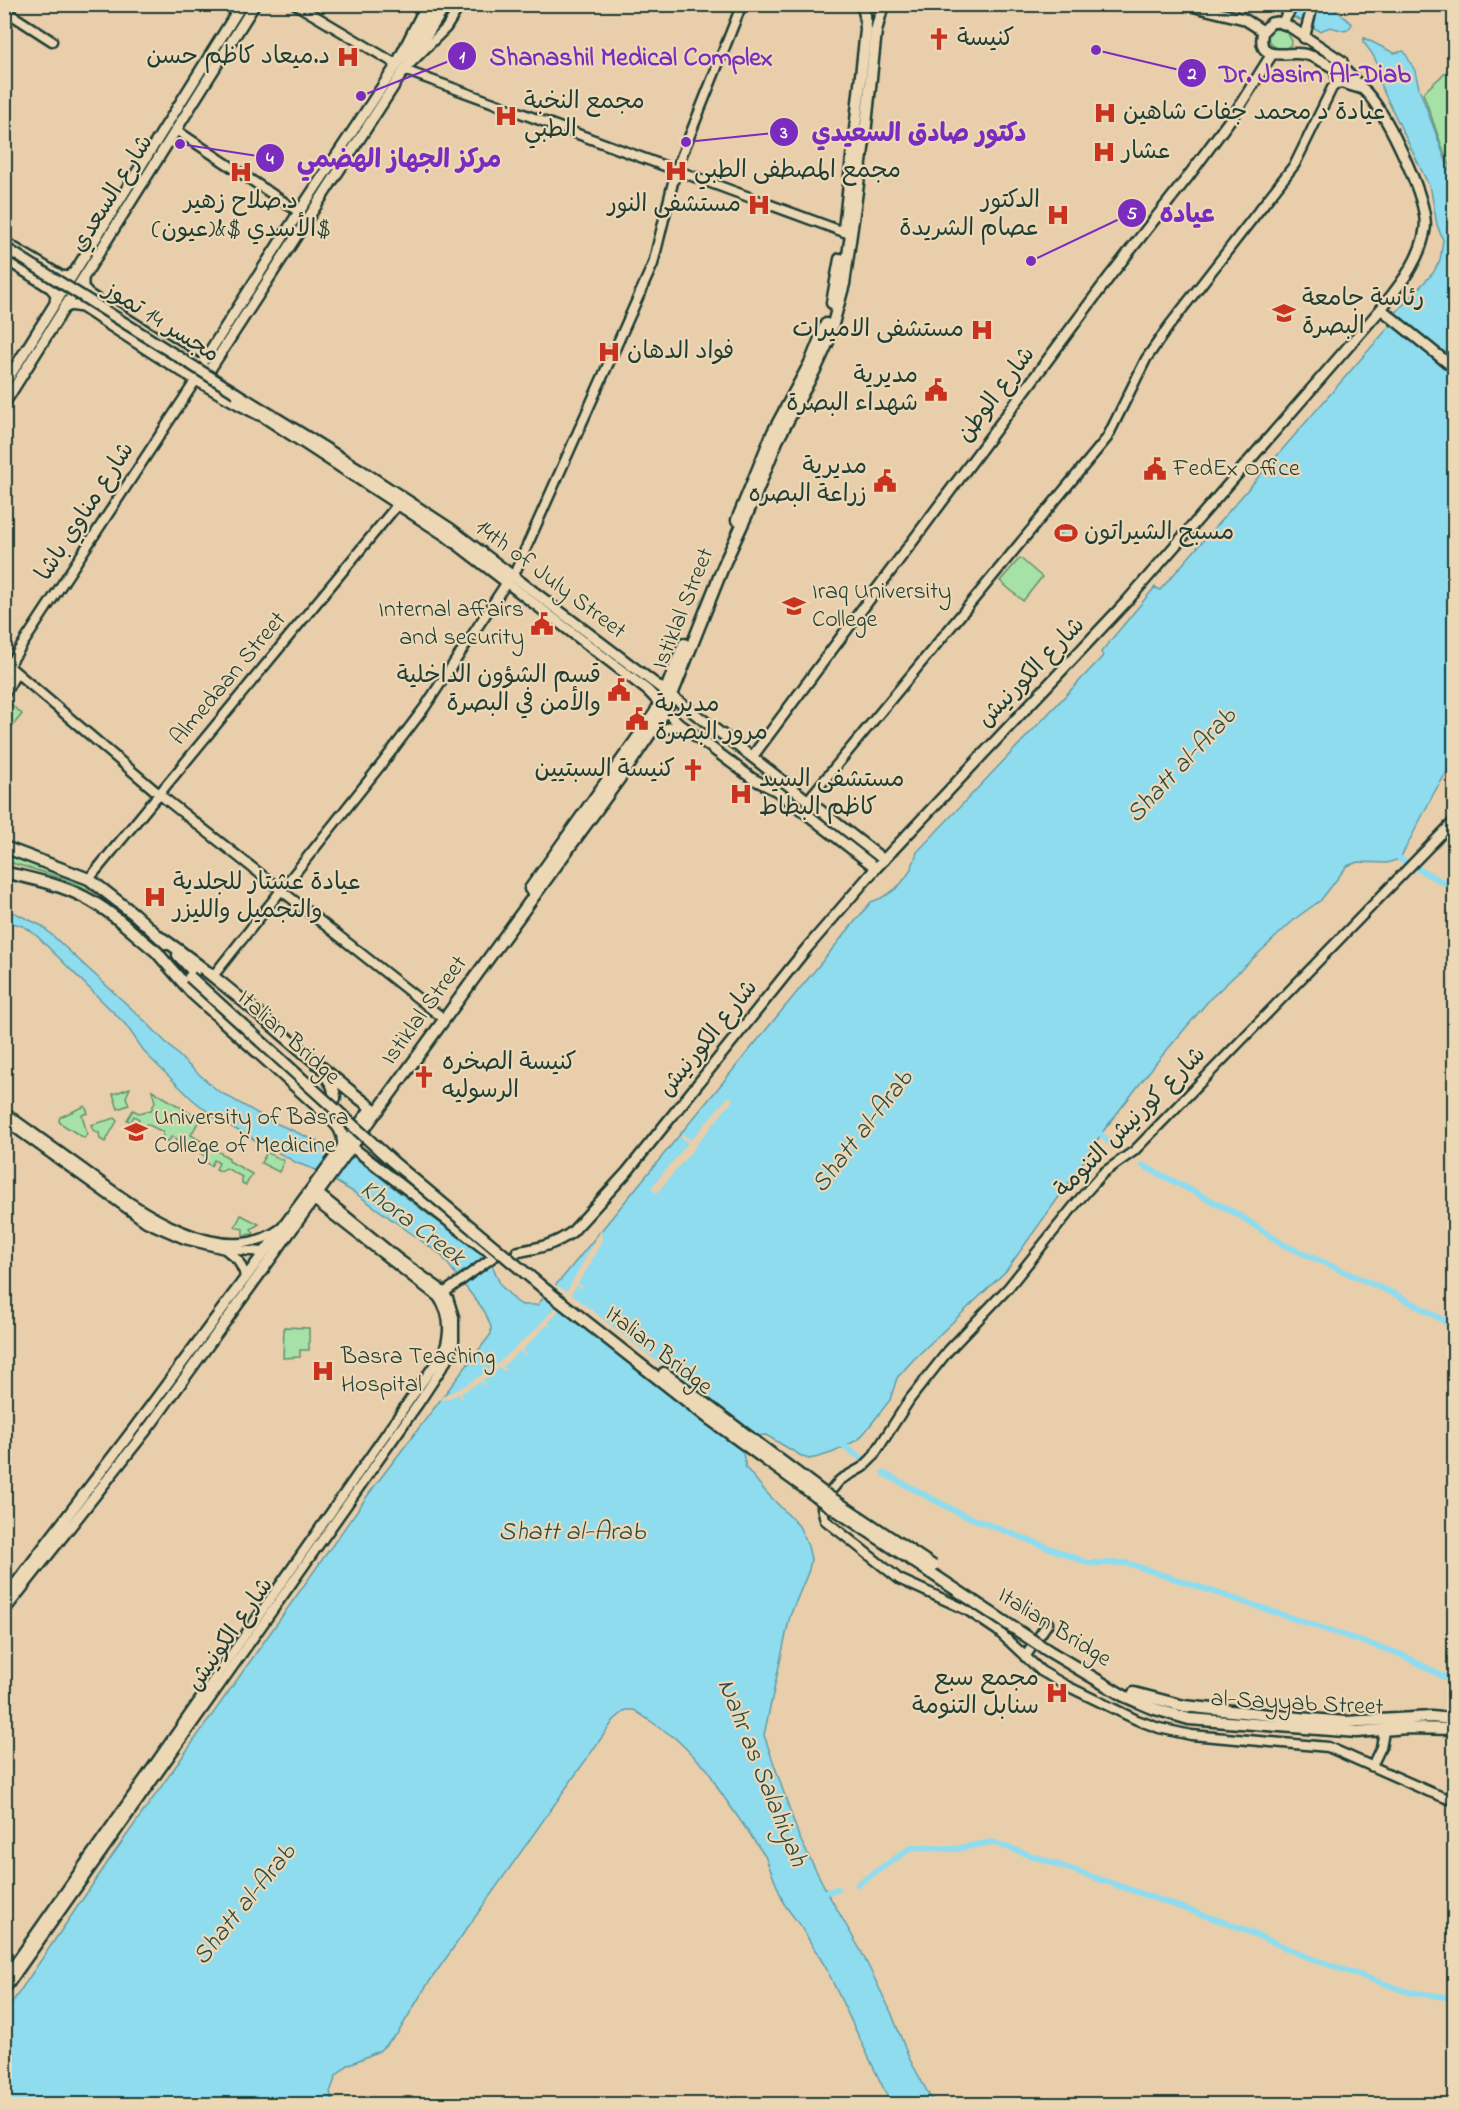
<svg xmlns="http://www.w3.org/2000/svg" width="1459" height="2109" font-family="'Indie Flower','Playpen Sans Arabic',sans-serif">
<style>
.green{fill:#a6e1a7;stroke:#628f6e;stroke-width:1.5}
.water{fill:#8fdcef;stroke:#629ca4;stroke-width:1.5}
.pier{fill:#e9ceab}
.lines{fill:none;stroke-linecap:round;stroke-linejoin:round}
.canal{stroke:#8fdcef;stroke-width:6}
.tertiary-casing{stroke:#1f3d34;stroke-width:13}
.secondary-casing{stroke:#1f3d34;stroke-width:14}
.primary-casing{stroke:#1f3d34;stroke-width:15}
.tertiary{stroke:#edd8b6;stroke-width:8}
.secondary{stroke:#edd8b6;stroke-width:9}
.primary{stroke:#edd8b6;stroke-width:10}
.secondary-bridge-casing{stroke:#1f3d34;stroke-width:14;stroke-linecap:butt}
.primary-bridge-casing{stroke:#1f3d34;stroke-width:15;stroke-linecap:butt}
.secondary-bridge{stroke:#edd8b6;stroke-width:9}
.primary-bridge{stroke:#edd8b6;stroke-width:10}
.labels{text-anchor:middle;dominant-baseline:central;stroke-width:4.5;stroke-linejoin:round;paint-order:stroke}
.poi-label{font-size:24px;fill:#1f3d34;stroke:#edd8b6;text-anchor:start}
.street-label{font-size:24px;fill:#1f3d34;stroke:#edd8b6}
.water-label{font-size:26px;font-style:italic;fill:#2a4d47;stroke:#edd8b6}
.leader{fill:none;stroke:#7b2cbf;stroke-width:2}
.callout-dot{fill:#7b2cbf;stroke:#edd8b6;stroke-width:2}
.mark-label{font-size:18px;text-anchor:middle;font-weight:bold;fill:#fff}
.callout-label{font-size:26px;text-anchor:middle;font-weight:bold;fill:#7b2cbf;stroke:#edd8b6;stroke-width:4.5;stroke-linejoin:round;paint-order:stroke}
</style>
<rect width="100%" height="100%" fill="#e9ceab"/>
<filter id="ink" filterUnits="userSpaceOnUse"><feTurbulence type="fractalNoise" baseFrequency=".0167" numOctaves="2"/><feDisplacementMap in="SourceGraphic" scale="12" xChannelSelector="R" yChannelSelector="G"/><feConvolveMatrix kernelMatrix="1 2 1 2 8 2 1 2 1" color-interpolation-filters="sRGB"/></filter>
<g filter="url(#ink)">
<path class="green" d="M1275,29C1284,29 1288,33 1292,41L1289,47C1278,51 1269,46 1267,35L1270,30Z
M1447,71L1454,79V174L1442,147L1423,93Z
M1020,558L1042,577L1023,601L1000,581Z
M9,703L22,714L11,728L5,723V709Z
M4,853L74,877L90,885L116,904C80,882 44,872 5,861Z
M130,1088L126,1097L129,1105L118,1109L113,1094Z
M152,1090L200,1119L191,1135L229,1158V1161L252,1174L246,1185L242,1183V1177L226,1168L221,1171L216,1169L219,1163L214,1160L211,1166L205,1162V1156L200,1153L202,1149L192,1144L190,1147L184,1144L179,1148L174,1145L177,1139L172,1136L168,1142L163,1139V1132L147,1124L142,1127L137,1125L139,1119L134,1116L131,1122L127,1120L133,1110L139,1113L151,1110L155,1102Z
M85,1106L88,1113L82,1115L87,1134L84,1138L60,1123L59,1120L60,1117Z
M115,1118L117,1121L105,1142L100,1139L99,1133L93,1130L91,1125Z
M267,1152L284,1161L279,1172L261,1163Z
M241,1215L259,1224L251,1229L254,1234L243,1235V1229L235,1227Z
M284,1327L309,1328V1350H300V1357L283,1358Z"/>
<path class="water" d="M1244,5H1332L1335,9L1352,24L1349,29L1345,31L1330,27L1320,31L1298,19L1271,10Z
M1364,38L1394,53L1404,51L1415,71L1419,88L1454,183V761L1435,791L1400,859L1387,863L1358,862L1347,866L1321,900L1296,918L1210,999L1156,1063L1101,1134L1081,1166L1006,1271L913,1360L897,1378L890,1400L865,1432L859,1439L834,1452L819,1457L809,1459L803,1457L766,1435C755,1435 749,1440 742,1449L746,1468L766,1492L799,1526L808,1546L811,1559L809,1570L790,1616L764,1735L799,1837L827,1892L861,1951L891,2012L909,2058L934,2104H891L825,1966L801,1927L784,1904L765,1856L719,1790L708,1770L675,1738L634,1710H626L614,1720L425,1988L398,2033L379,2051L348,2065L336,2076L330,2092L334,2104H5V2013L112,1856L373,1488L491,1334V1327L485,1312L441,1255L355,1193L316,1170L297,1163L217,1119L192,1099L146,1054L126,1025L38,937C28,928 19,922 5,923L4,912L15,913L42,926L147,1023L184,1061L218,1091L271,1121L355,1158L434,1219L481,1251L492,1265L501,1286L516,1301L522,1305H537L563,1277L871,902C896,894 911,877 917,852L1103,656L1101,652L1155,587L1160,590C1237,503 1312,414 1390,326L1388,321L1433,273L1440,260L1443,240L1437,225L1431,190L1378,80C1382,66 1372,52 1363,42Z
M1070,525L1071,534L1064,541L1059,542L1055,535L1057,533L1061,534L1063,532L1061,530Z"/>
<path class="pier" d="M729,1096L733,1100L657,1193L651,1188L688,1143L680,1137L682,1134L691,1140Z
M601,1230L602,1240L591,1262L596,1266L590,1264L578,1283L583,1287L580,1288L577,1285L571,1294L718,1409L708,1424L560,1309L548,1323L552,1328L547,1325L522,1350L525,1352V1355L520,1351L503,1366L506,1369L505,1372L500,1367L482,1380L485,1384V1386L480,1382L461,1393L463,1397L462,1399L458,1394L448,1399L440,1400L443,1396L461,1388L494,1367L537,1328L556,1306L542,1296L553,1284L567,1291Z"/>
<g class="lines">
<path class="canal" d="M1400,859L1454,888
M1101,1134L1114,1147
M1142,1165L1239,1215L1284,1245L1397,1295L1454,1326
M844,1446L864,1460
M883,1473L961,1514L1088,1563H1127L1400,1654L1454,1682
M858,1884L912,1847L955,1849L992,1842L1238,1927L1307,1957L1408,1992L1454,1998
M827,1892L838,1889"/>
<g class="tertiary-casing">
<path id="tertiary" d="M295,4L396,64L426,4
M461,4L446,28L404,70L844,232
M4,10L52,41
M1337,84L1341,83L1364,90
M176,130L299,212
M513,577L653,264L676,170L742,4
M4,662L159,794L439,1015
M5,667L9,665L196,380
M4,695L13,679L10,668
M807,801L1107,438L1146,359L1169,326L1295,164L1332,88L1337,84L1335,69
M89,879L398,504
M213,976L384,761L425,707L507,582
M4,1112C29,1130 54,1148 79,1166C128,1202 218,1274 280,1229
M4,1120L146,1222L185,1239L225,1249L238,1260L244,1272L245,1279
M226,1249L264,1252
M441,1295L496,1255
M830,1492L840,1480L863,1467L872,1458L910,1399L948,1351L1008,1288L1078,1201L1103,1173L1134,1151L1454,821
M822,1507L825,1520L899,1579L967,1610L998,1631L1041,1671L1065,1685L1137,1720L1159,1728L1191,1735L1328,1747L1430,1792L1454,1801
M1025,1657L1048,1623
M1372,1766L1381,1747L1384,1731
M4,1979L444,1351C450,1333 450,1313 438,1297L314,1200
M4,1991L418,1404L451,1354L454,1341V1317L448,1298L438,1287L400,1260L318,1193"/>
</g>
<g class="secondary-casing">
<path id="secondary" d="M1183,4L1244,19L1263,31
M1277,22L1287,25L1342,61L1343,68L1338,70C1327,65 1315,55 1303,54C1287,51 1255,64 1263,31L1271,23Z
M1282,23L1294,4
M1304,38L1313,4
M4,242L61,276L68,277L73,273
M4,258L51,288L56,294L55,303
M83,278V288L88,294L206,369
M63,309L70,305L82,307C140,345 198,384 259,415
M1381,309L1454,368
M201,365L299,212L437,4
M209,371L447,4
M4,385L242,4
M236,393L361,470L451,529L752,757L884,860
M4,404L255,4
M256,412L446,536L647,690C659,701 668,715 681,725L753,779L777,791L876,868
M652,732L681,725
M752,757L1110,276L1187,178L1235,113L1272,54
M352,1147L482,1247L496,1255
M517,1252C538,1248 555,1245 572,1232L627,1172L807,948L876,868L1127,601L1381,309C1399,286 1421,260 1425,229C1429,202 1391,125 1374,102C1365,89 1353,79 1343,68
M4,1599L135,1427L371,1108
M4,1611L152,1423L377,1112"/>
</g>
<g class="primary-casing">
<path id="primary" d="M844,229L866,30L865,15L862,4
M832,303L840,259
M737,520L773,432L811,361L826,324
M4,847L89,879L134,914L167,944
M4,872C32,879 59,884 84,897C112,911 134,934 158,953
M530,889L655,713L665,692L684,644
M163,939C238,991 304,1057 377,1112L627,768L666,710L725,562L754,499L777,441L817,366L828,342L844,284L865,134L876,31L883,4
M154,949L192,993L326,1114C336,1124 344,1130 343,1145
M178,955L194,972
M323,1106L331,1104L335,1098L333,1087L327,1077
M547,1291L711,1420L821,1500
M664,1373L825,1494
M1047,1650L1124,1696L1152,1708L1189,1719L1357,1732L1407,1728L1454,1729
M1134,1693L1184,1706L1299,1718L1345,1722L1431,1717L1454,1719"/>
</g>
<use href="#tertiary" class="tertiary"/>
<use href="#secondary" class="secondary"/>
<use href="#primary" class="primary"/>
<g class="secondary-bridge-casing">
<path id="secondary-bridge" d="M4,247L236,393"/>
</g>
<g class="primary-bridge-casing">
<path id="primary-bridge" d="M190,977L393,1162L547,1291
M825,1494L933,1566
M821,1500L1047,1650"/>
</g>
<use href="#secondary-bridge" class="secondary-bridge"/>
<use href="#primary-bridge" class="primary-bridge"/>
</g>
</g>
<defs>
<g id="church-bare" transform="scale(1.8)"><path d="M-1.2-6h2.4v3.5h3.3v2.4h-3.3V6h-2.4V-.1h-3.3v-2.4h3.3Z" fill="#c8321e" stroke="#edd8b6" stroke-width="2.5" paint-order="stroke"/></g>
<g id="hospital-bare" transform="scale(1.8)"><path d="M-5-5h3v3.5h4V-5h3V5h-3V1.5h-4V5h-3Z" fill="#c8321e" stroke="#edd8b6" stroke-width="2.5" paint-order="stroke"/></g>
<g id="university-bare" transform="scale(1.8)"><path d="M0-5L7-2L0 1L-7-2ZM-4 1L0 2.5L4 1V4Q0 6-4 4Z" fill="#c8321e" stroke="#edd8b6" stroke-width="2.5" paint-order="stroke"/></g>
<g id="civic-bare" transform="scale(1.8)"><path d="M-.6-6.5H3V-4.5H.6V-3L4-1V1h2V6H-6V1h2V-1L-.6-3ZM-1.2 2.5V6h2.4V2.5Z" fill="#c8321e" stroke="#edd8b6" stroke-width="2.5" paint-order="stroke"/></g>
<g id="stadium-bare" transform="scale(1.8)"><path d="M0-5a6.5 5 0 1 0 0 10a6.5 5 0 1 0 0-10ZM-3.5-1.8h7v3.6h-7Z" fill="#c8321e" stroke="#edd8b6" stroke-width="2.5" paint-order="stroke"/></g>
</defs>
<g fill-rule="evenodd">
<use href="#church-bare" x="939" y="39"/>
<use href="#hospital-bare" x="348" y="57"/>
<use href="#hospital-bare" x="1105" y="113"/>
<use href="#hospital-bare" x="506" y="116"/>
<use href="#hospital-bare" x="1104" y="152"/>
<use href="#hospital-bare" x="676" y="171"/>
<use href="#hospital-bare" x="241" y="172"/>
<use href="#hospital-bare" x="759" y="205"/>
<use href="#hospital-bare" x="1058" y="215"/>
<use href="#university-bare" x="1284" y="313"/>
<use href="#hospital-bare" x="982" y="330"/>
<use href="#hospital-bare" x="609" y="352"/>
<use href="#civic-bare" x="936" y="390"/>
<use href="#civic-bare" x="1155" y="469"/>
<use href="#civic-bare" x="885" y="481"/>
<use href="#stadium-bare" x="1066" y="533"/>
<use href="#university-bare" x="794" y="606"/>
<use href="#civic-bare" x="542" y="624"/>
<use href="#civic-bare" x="619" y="690"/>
<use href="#civic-bare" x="637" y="719"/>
<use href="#church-bare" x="693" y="770"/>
<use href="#hospital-bare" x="741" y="794"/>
<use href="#hospital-bare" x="155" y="897"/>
<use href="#church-bare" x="424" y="1077"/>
<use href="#university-bare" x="136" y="1132"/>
<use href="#hospital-bare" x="323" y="1371"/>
<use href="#hospital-bare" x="1057" y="1693"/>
</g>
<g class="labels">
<g class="poi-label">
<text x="957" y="39">كنيسة</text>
<text x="330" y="57" text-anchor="end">د.ميعاد كاظم حسن</text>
<text x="524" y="102">مجمع النخبة<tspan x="524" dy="28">الطبي</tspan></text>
<text x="1123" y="113">عيادة د محمد جفات شاهين</text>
<text x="1122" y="152">عشار</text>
<text x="694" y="171">مجمع المصطفى الطبي</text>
<text x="1040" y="201" text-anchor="end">الدكتور<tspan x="1040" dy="28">عصام الشريدة</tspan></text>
<text x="241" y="202" text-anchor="middle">د.صلاح زهير<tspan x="241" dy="28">الأسدي $&amp;(عيون)$</tspan></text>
<text x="741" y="205" text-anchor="end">مستشفى النور</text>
<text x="1302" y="299">رئاسة جامعة<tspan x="1302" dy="28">البصرة</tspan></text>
<text x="964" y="330" text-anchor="end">مستشفى الاميرات</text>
<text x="627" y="352">فواد الدهان</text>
<text x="918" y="376" text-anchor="end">مديرية<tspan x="918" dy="28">شهداء البصرة</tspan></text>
<text x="867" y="467" text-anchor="end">مديرية<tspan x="867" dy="28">زراعة البصره</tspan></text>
<text x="1173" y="469">FedEx Office</text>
<text x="1084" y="533">مسبح الشيراتون</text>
<text x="812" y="592">Iraq University<tspan x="812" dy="28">College</tspan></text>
<text x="524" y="610" text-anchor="end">Internal affairs<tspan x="524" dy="28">and security</tspan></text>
<text x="601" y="676" text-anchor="end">قسم الشؤون الداخلية<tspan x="601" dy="28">والأمن في البصرة</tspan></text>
<text x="655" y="705">مديرية<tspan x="655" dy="28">مرور البصرة</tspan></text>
<text x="675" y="770" text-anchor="end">كنيسة السبتيين</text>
<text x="759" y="780">مستشفى السيد<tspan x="759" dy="28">كاظم البطاط</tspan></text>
<text x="173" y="883">عيادة عشتار للجلدية<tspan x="173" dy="28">والتجميل والليزر</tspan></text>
<text x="442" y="1063">كنيسة الصخره<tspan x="442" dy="28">الرسوليه</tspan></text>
<text x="154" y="1118">University of Basra<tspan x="154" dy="28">College of Medicine</tspan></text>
<text x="341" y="1357">Basra Teaching<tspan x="341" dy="28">Hospital</tspan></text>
<text x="1039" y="1679" text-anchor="end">مجمع سبع<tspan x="1039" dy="28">سنابل التنومة</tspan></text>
</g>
<g class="street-label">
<text transform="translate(113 194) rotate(-58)">شارع السعدي</text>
<text transform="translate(161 323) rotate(32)">مجسر 14 تموز</text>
<text transform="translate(997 395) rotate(-53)">شارع الوطن</text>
<text transform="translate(86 512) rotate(-57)">شارع مناوي باشا</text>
<text transform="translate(550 580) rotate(37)">14th of July Street</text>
<text transform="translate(684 609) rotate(-68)">Istiklal Street</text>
<text transform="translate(1032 673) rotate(-46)">شارع الكورنيش</text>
<text transform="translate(229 679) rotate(-50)">Almedaan Street</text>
<text transform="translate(425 1011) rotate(-54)">Istiklal Street</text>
<text transform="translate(288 1038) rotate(42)">Italian Bridge</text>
<text transform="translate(709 1039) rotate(-51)">شارع الكورنيش</text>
<text transform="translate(1131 1123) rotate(-45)">شارع كورنيش التنومة</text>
<text transform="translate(658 1351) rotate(38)">Italian Bridge</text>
<text transform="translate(1054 1628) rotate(32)">Italian Bridge</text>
<text transform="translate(231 1635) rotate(-55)">شارع الكونيش</text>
<text transform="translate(1297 1704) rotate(3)">al-Sayyab Street</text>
</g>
<g class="water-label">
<text transform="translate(1182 766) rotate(-47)">Shatt al-Arab</text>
<text transform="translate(863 1132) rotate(-52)">Shatt al-Arab</text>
<text transform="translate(412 1224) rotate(37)">Khora Creek</text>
<text x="572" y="1533">Shatt al-Arab</text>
<text transform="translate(761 1773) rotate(68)">Nahr as Salahiyah</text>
<text transform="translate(245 1905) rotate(-51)">Shatt al-Arab</text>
</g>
</g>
<path class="leader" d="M361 96L462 56M1096 50L1192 73M686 142L784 132M180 144L270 158M1031 261L1132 213"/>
<g class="callout-dot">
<circle cx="361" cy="96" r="6"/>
<circle cx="1096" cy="50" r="6"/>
<circle cx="686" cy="142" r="6"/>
<circle cx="180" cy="144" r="6"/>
<circle cx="1031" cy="261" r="6"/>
<circle cx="462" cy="56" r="15"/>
<circle cx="1192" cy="73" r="15"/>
<circle cx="784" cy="132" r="15"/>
<circle cx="270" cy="158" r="15"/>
<circle cx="1132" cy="213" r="15"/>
</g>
<g class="mark-label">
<text x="462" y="62">1</text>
<text x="1192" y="79">2</text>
<text x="784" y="138">3</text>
<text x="270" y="164">4</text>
<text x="1132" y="219">5</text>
</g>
<g class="callout-label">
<text x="631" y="65">Shanashil Medical Complex</text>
<text x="1315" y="82">Dr. Jasim Al-Diab</text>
<text x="919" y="141">دكتور صادق السعيدي</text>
<text x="399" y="167">مركز الجهاز الهضمي</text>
<text x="1187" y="222">عياده</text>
</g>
<rect width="1459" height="2109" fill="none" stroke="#edd8b6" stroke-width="24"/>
<rect x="12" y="12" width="1435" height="2085" fill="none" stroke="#1f3d34" stroke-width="2" filter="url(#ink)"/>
</svg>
